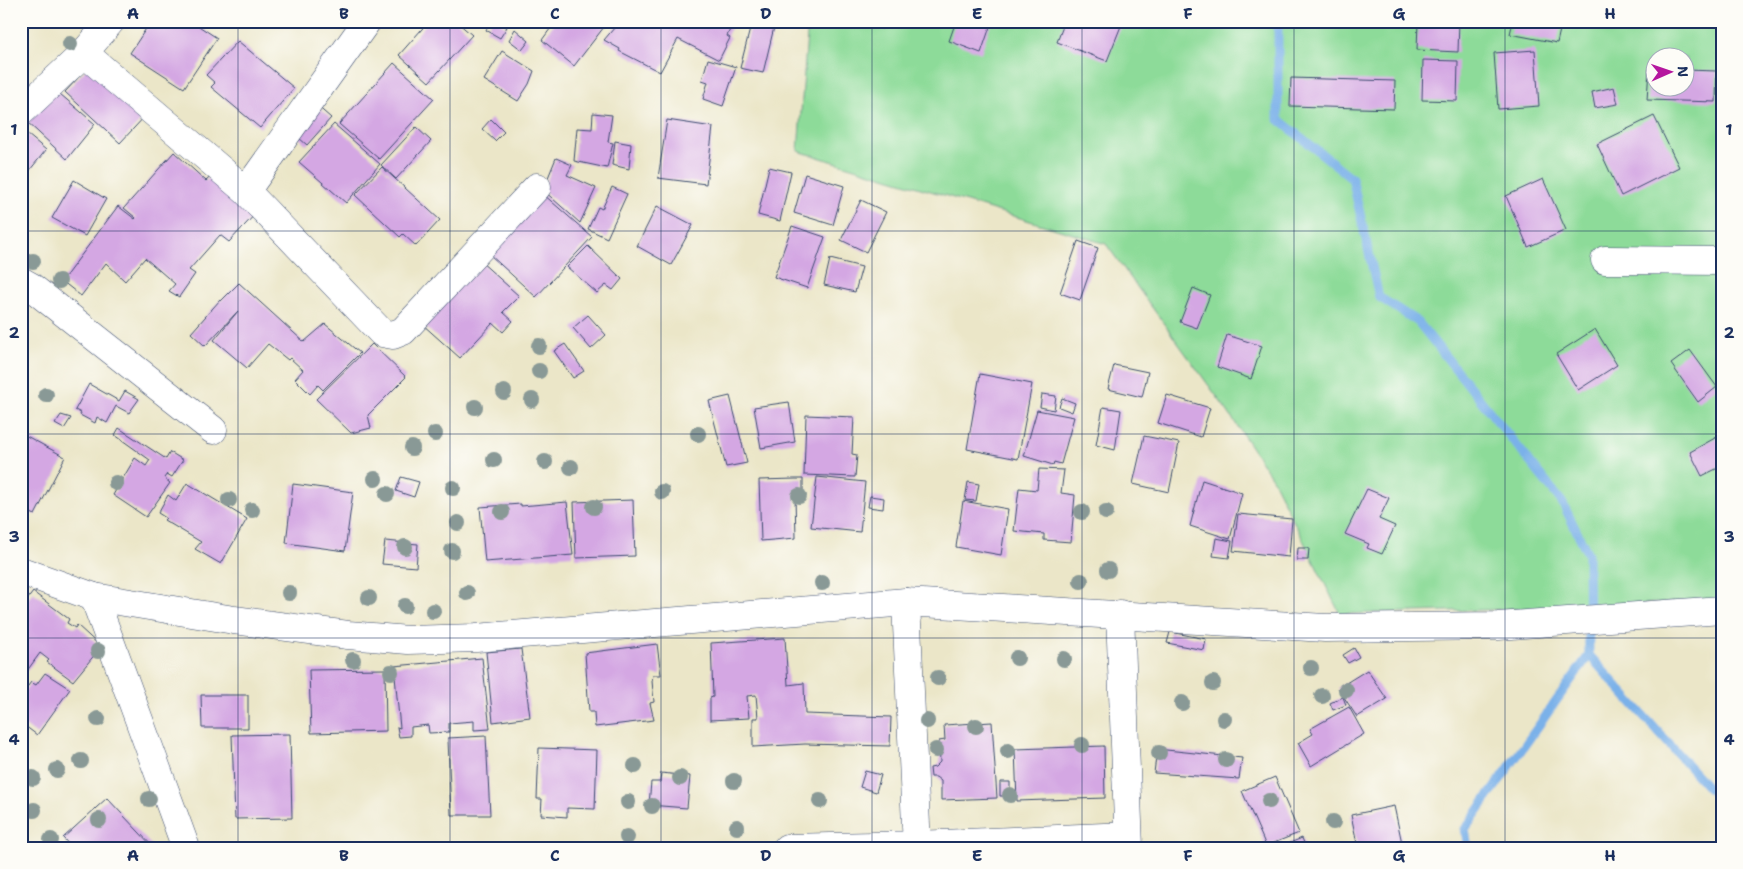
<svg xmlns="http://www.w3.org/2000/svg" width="1743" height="869" font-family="'Shantell Sans',sans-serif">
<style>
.green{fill:#8ddb99;stroke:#54857c;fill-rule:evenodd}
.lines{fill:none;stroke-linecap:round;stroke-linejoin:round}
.stream{stroke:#7ab1e9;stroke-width:9}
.building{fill:#d4a7e3}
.minor-casing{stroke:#3a4a6e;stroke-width:29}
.tertiary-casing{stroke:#3a4a6e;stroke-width:29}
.minor{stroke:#fff;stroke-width:28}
.tertiary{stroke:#fff;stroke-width:28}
.tree{fill:#899996}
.grid{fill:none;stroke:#1b2f5e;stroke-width:1;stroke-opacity:0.55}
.neatline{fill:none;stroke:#1b2f5e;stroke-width:2}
.grid-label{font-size:16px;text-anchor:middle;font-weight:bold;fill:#1b2f5e}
</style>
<rect width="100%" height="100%" fill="#fdfcf7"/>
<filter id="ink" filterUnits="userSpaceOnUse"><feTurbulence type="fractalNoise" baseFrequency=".02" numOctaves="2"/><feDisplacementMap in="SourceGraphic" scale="10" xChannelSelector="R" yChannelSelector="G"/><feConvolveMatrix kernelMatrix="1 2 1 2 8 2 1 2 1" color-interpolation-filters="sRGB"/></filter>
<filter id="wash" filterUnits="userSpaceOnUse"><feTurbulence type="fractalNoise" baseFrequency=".0096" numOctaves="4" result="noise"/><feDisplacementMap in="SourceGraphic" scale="20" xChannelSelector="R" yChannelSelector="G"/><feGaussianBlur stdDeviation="1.12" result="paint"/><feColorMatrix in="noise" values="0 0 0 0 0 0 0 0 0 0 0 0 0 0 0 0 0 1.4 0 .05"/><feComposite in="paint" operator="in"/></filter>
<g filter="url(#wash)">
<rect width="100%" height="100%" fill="#ebe6c8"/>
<path class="green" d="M808,21H1722V600L1553,608L1340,614L1272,478L1228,412L1106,244L798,151ZM1656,58H1686V88H1656Z"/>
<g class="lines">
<path class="stream" d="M1278,21V119L1352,178L1379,297L1418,322L1562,502L1588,554L1589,655L1465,829L1468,848
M1589,655L1722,803"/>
</g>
<g id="blocks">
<path class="building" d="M151,21H191L217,38L184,88L130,53Z
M429,21H456L472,35L429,82L399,55Z
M491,21H496L507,27L500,38L486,30Z
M556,21H597L604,27L574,66L542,40Z
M620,21H734L727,36L730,38L719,60L678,39L660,72L619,51L620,49L604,40Z
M752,21H765L775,23L763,73L740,68Z
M858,21H884L882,29Z
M956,21H992L981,53L949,41Z
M1065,21H1123L1107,61L1057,42Z
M1418,21L1459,22L1458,52L1417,50Z
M1513,21H1562L1557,43L1510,34Z
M515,29L529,41L522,50L509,40Z
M238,41L294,88L260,128L211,87L215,83L206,75Z
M1535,50L1539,106L1498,109L1494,53Z
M502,51L534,71L529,84L518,101L484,80Z
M708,59L736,67L723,106L703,99L708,82L702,80Z
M1423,60L1458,61L1457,101L1422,100Z
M92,63L147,114L120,143L65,92Z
M394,63L434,99L379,159L339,124Z
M1649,68H1656V88H1686V70L1717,71L1716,102L1647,100Z
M1291,78L1395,81L1394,109L1290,106Z
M1614,87L1618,104L1595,108L1592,92Z
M53,88L95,124L67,159L25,120Z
M315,104L331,118L307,145L290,130Z
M593,113L612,115L608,142L613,143L607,168L574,161L577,128L592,129Z
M1654,116L1679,167L1621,196L1597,144Z
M491,119L504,132L495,141L482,129Z
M667,120L713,127L706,184L658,178Z
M334,124L380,164L346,203L299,162Z
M416,127L431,141L396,179L381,165Z
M21,129L46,150L21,181Z
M615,141L631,144L629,169L612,165Z
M174,152L206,181L216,172L259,210L229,242L220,235L189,270L195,274L179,297L169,291L175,284L145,258L125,281L106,263L81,296L62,281L118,206L135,219L136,218L124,208Z
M556,158L572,165L567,175L596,188L580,223L543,190Z
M382,167L440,220L416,246L403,234L400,237L355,195Z
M769,167L791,172L780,221L758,215Z
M805,174L844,186L833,225L794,213Z
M1543,179L1566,230L1528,247L1506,196Z
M74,180L106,199L85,236L52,218Z
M612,187L627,194L607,238L588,229L598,207L602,209Z
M543,194L592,237L536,297L489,254Z
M861,200L886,212L866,252L841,240Z
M657,206L693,225L671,265L637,246Z
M792,226L825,237L807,288L774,277Z
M1078,241L1098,248L1080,300L1060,293Z
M588,246L622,279L613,290L606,285L597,293L567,267Z
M830,259L862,267L855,292L824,285Z
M480,261L519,296L503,312L513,321L503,332L493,323L460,358L422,324Z
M239,283L304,342L325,324L360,353L323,390L318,385L310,394L295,379L303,370L290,358L288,360L268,344L247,368L214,340L238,311L205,346L191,333L220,300L221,301Z
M1193,288L1210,295L1197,328L1180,322Z
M588,315L606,335L591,349L573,328Z
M1595,329L1617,365L1578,390L1556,354Z
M1227,335L1262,346L1251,379L1217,367Z
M372,344L406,377L368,415L371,428L351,433L316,399Z
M565,344L584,371L573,378L554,351Z
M1690,350L1717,387L1698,402L1671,364Z
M1114,365L1148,372L1142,397L1108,389Z
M980,374L1032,384L1018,459L967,449Z
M89,384L119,401L125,391L139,399L129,413L116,406L107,423L97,417L95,423L80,415L81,413L75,410Z
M1042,394L1056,396L1054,410L1040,407Z
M1167,395L1210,408L1201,437L1158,423Z
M730,396L747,463L726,467L709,401Z
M1062,398L1075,403L1072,412L1059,407Z
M789,402L795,442L761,448L754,407Z
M1103,407L1121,410L1115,450L1096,445Z
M1037,410L1074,417L1061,464L1054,462L1053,465L1024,456Z
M61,415L71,418L64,429L55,424Z
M806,415L854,417L852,454L857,455L855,477L804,475Z
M119,428L166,459L170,452L183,460L172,477L167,474L164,478L170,483L146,517L113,495L135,458L146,466L150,460L115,435Z
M21,433L65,457L35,515L21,508Z
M1722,434V466L1702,476L1690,452Z
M1144,436L1179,443L1169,492L1133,484Z
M1039,469L1064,470L1061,493L1075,495L1071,542L1044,540V534L1014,531L1019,488L1037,490Z
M401,477L419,482L414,497L396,491Z
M817,477L865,482L860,532L811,527Z
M795,479H803V496H795L796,538L761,541L759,480Z
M1202,480L1242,493L1230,539L1190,526Z
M968,482L979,484L976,501L965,500Z
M187,483L247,519L221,564L195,549L201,542L164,520L166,518L158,513L168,495L176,501Z
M293,484L353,492L345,551L286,543Z
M1367,489L1389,498L1379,519L1395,526L1382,554L1367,548L1369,544L1345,534Z
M870,496L884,498L883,509L868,507Z
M633,500L635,556L576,558L574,502Z
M963,501L1008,509L1001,555L956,547Z
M567,502L573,555L485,562L480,507L521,504V506Z
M1238,514L1292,519L1289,557L1233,551Z
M1216,538L1232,541L1229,558L1213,556Z
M385,541L418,544L416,567L382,564Z
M1298,548H1309L1308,560H1297Z
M33,592L69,619L67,623L75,628L77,625L101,647L73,681L47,662L49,660L40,653L21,679V608Z
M1170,632L1206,639L1204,650L1167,643Z
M785,638L788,685L804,683L805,714L891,717L890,746L805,744L753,747V718H758L756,695L747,696L749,718L710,720V698L713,697L711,643Z
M657,644L661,675H653L652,681L654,702L650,703L654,720L595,727L594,712H589L585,653Z
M1354,648L1359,657L1348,663L1343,655Z
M521,649L530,717L493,722L486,652Z
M482,658L490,729L474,730V721L449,723V732L429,733L428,725L411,727V736L399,737L397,727L400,728L394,666Z
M385,669L386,731L311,733L309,670Z
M1367,670L1387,699L1357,717L1338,688Z
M45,673L70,689L37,735L21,723V695L31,682L36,685Z
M201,695H248V728H202Z
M1343,697L1346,705L1333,710L1330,703Z
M1349,707L1364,734L1311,766L1298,743L1313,734L1310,729Z
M992,722L997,798L941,800V781L936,777H931L930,768L935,767L940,762L939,741L945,740L944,725Z
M290,734L292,818L235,819L232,735Z
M486,736L490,815H451L448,738Z
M1104,746L1105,798L1017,801L1015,749Z
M539,748L597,750L595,809L567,808V817L541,815L542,799H537Z
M1157,749L1242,758L1239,779L1154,773Z
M865,771L881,775L876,792L860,787Z
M661,773L690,776L687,808L649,805L651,782H660Z
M1275,777L1299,833L1266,846L1242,791Z
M1000,782H1010V796H1000Z
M107,798L154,848H72L63,838Z
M1394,806L1402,843L1382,848H1358L1351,815Z
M1302,838L1306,848H1292L1290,843Z"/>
</g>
</g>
<g filter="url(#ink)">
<use href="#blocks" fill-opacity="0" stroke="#3a4a6e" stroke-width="1"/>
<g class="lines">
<g class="minor-casing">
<path id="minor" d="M84,53L246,191L382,333L393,335L403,331L537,187
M21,112L84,53L111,21
M246,191L367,21
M1605,260L1722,261
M21,281L30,286L213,430
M94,597L186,848
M906,602L917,848
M1120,614L1129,848
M787,848L917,845L1128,836"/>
</g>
<g class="tertiary-casing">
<path id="tertiary" d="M21,571L94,597L234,620L348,635L408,640L476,638L906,602L1325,628L1498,626L1722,610"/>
</g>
<use href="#minor" class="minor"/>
<use href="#tertiary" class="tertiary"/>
</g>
<g class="tree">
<circle cx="70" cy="44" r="8"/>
<circle cx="33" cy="261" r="8"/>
<circle cx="59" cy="281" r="8"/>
<circle cx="539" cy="346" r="8"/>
<circle cx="539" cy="371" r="8"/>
<circle cx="504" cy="392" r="8"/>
<circle cx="46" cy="395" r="8"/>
<circle cx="532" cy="400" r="8"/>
<circle cx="475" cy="407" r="8"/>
<circle cx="435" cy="434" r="8"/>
<circle cx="698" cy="434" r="8"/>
<circle cx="412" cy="448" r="8"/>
<circle cx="494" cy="460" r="8"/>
<circle cx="545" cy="462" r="8"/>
<circle cx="571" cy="467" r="8"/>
<circle cx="375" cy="479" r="8"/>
<circle cx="116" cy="483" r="8"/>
<circle cx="453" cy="488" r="8"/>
<circle cx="662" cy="492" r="8"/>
<circle cx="387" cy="494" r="8"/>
<circle cx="799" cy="496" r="8"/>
<circle cx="229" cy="500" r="8"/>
<circle cx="594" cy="507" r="8"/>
<circle cx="252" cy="510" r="8"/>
<circle cx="502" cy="512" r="8"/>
<circle cx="1082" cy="512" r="8"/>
<circle cx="1106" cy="512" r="8"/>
<circle cx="458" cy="523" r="8"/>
<circle cx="405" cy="547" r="8"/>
<circle cx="452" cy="551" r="8"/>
<circle cx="1108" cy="570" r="8"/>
<circle cx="1081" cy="581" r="8"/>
<circle cx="822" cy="583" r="8"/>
<circle cx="289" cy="593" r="8"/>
<circle cx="467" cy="593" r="8"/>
<circle cx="369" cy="598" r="8"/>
<circle cx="405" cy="606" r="8"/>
<circle cx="433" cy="611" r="8"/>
<circle cx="98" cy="651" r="8"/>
<circle cx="1017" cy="658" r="8"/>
<circle cx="1064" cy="659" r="8"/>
<circle cx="353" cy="660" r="8"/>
<circle cx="1311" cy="668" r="8"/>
<circle cx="391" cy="672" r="8"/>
<circle cx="938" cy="678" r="8"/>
<circle cx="1213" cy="683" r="8"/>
<circle cx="1346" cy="690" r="8"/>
<circle cx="1322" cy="696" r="8"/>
<circle cx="1182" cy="703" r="8"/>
<circle cx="98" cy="719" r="8"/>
<circle cx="1224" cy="719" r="8"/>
<circle cx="927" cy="721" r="8"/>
<circle cx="976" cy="726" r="8"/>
<circle cx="1082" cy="745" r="8"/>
<circle cx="936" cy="750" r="8"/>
<circle cx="1008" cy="751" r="8"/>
<circle cx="1159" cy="753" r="8"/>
<circle cx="1226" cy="760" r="8"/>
<circle cx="81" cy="761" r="8"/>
<circle cx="635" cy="766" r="8"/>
<circle cx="57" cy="770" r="8"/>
<circle cx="33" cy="778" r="8"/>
<circle cx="680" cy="778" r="8"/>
<circle cx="734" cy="781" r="8"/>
<circle cx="1010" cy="795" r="8"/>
<circle cx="149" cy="799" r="8"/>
<circle cx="820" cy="801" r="8"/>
<circle cx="1269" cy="801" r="8"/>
<circle cx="628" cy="802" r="8"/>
<circle cx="652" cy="806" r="8"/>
<circle cx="34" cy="810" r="8"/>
<circle cx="99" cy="820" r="8"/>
<circle cx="1333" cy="822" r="8"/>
<circle cx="737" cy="827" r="8"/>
<circle cx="627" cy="837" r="8"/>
<circle cx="51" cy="840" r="8"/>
</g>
</g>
<path class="grid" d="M238,21V848M450,21V848M661,21V848M872,21V848M1082,21V848M1294,21V848M1505,21V848M21,231H1722M21,434H1722M21,638H1722"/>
<rect width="1743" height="869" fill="none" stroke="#fdfcf7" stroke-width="55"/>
<g transform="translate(1670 72) rotate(88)"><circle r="24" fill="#fdfcf7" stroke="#a3aaba"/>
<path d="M0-4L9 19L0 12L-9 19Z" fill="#b5179e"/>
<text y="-8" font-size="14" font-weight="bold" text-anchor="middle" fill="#1b2f5e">N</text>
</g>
<rect x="28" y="28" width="1688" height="814" class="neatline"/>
<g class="grid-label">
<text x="133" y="19">A</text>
<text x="344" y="19">B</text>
<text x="555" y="19">C</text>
<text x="766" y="19">D</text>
<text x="977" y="19">E</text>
<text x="1188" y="19">F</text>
<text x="1399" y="19">G</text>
<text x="1610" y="19">H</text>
<text x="14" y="135">1</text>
<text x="1729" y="135">1</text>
<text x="14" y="338">2</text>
<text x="1729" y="338">2</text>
<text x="14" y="542">3</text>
<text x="1729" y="542">3</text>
<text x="14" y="745">4</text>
<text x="1729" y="745">4</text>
<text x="133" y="861">A</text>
<text x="344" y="861">B</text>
<text x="555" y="861">C</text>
<text x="766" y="861">D</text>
<text x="977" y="861">E</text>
<text x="1188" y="861">F</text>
<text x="1399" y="861">G</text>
<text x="1610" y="861">H</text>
</g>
</svg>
